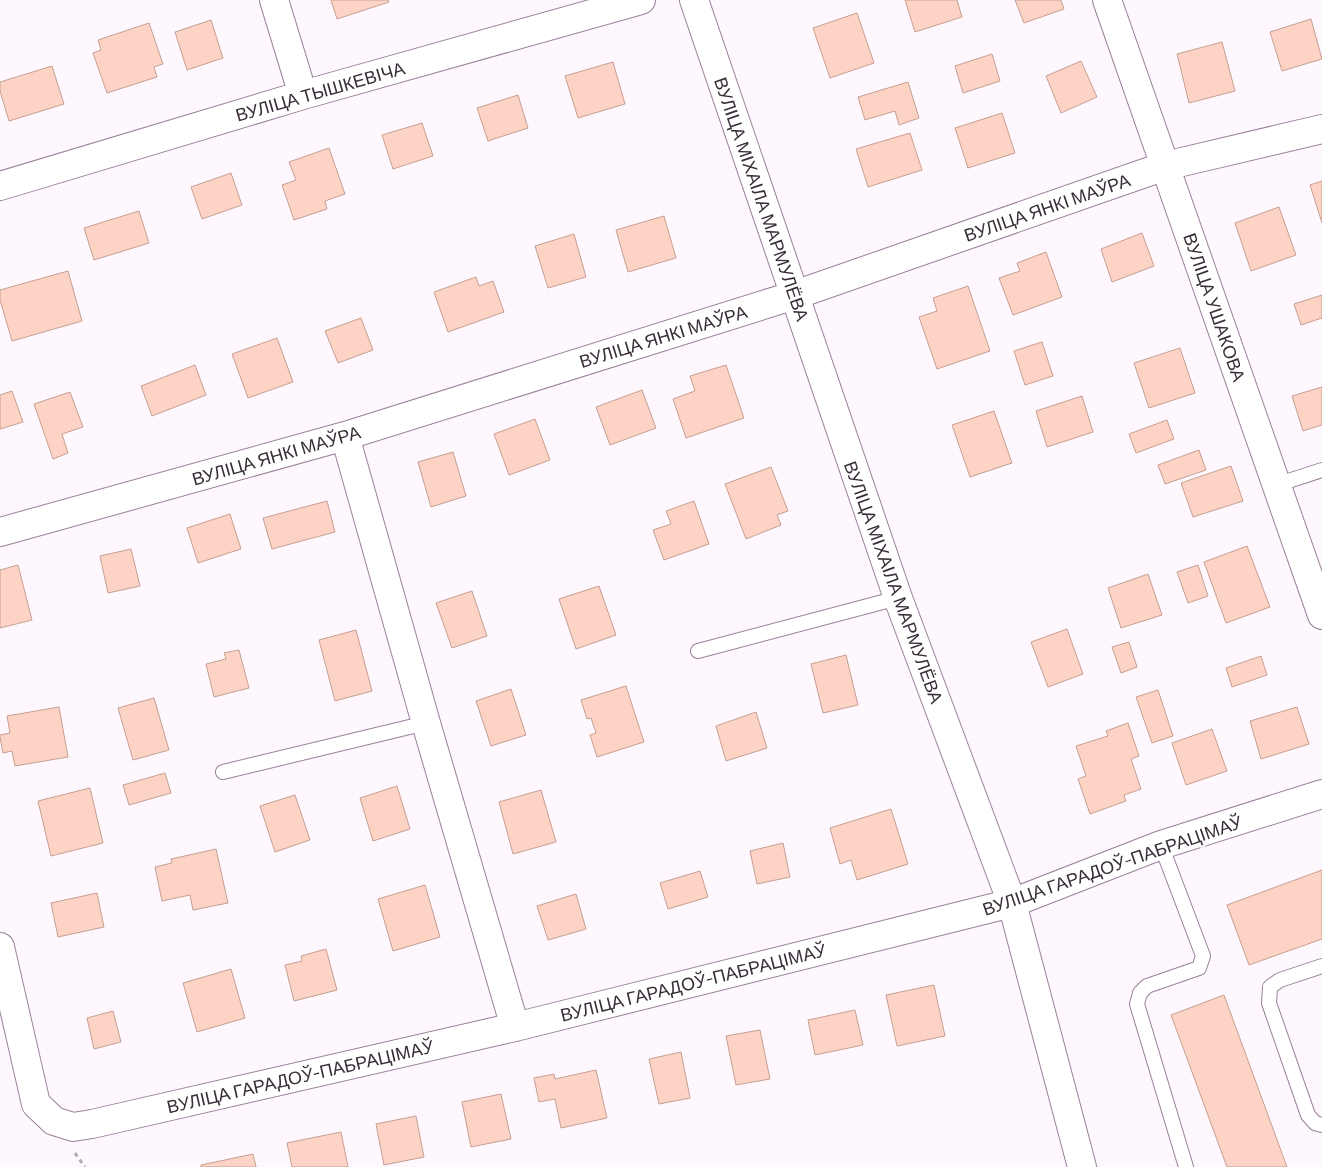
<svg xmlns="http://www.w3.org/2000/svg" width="1322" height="1167" font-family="Barlow,sans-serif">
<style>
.building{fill:#fcd3c4;stroke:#c59f92}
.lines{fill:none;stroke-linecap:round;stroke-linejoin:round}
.service-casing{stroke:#9a809a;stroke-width:16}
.minor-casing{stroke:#9a809a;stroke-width:30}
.path{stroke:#b1a9b1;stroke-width:3;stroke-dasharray:4 4;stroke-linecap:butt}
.service{stroke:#fff;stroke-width:14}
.minor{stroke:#fff;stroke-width:28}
.labels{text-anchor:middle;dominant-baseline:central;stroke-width:4.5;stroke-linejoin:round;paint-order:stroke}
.street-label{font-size:18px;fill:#382d38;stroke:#fff}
</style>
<rect width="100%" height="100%" fill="#fef8fe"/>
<path class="building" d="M331,0H388L389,2L337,19Z
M905,0H957L962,17L915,32Z
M1015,0H1061L1064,9L1024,23Z
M857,13L874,63L830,78L813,28Z
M1311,19L1322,59L1282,71L1270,32Z
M211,20L223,58L187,70L175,32Z
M149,23L163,64L154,67L157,77L107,93L93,53L101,50L98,40Z
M1222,42L1235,91L1189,103L1177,54Z
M992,54L1000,81L963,93L955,66Z
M1081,61L1097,97L1061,113L1046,76Z
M613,62L625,104L578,118L565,76Z
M52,66L64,104L9,121L0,91V82Z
M908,82L919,118L899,125L895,111L865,120L858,97Z
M518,95L528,128L488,141L477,108Z
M1002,113L1015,153L968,168L955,128Z
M422,123L433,156L393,169L382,135Z
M910,133L922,170L868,187L856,149Z
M329,148L345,194L325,201L327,209L294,220L282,185L296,180L289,162Z
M231,173L242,205L202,219L191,187Z
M1322,181V223L1310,185Z
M1279,207L1296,255L1251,271L1235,223Z
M139,211L149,243L94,260L84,228Z
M664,216L676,258L628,272L616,230Z
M1142,233L1154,266L1112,282L1101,249Z
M574,234L586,277L548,288L535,246Z
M1046,252L1062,297L1013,315L999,278L1020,271L1017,263Z
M68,271L82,321L12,341L0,300V290Z
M476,277L479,286L493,281L504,312L448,332L434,292Z
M968,286L990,351L937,369L919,317L937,311L933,298Z
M1322,295V318L1301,325L1294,304Z
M361,318L373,350L338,363L325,331Z
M277,338L293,382L248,398L232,354Z
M1042,342L1053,376L1025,385L1014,351Z
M1180,348L1195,393L1149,408L1134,363Z
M195,365L206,395L152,416L141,386Z
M726,365L744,418L686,438L673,399L695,391L690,376Z
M1322,387V425L1303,431L1292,396Z
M642,390L656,428L610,445L596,407Z
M12,391L23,422L0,429V395Z
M70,392L83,427L62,434L68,453L53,459L34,404Z
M1082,396L1093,432L1047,447L1036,411Z
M994,411L1012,463L970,477L952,425Z
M535,419L550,460L509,475L494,434Z
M1167,420L1174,439L1136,453L1129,434Z
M1199,450L1206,470L1165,484L1158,465Z
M453,452L466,496L431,507L418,462Z
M1231,466L1243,501L1193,517L1181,483Z
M771,467L788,511L777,515L781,525L746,539L725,484Z
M327,501L335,532L272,549L263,518Z
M694,501L709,544L664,560L653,530L671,524L666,511Z
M230,514L241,549L198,563L187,528Z
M1247,546L1270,607L1226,623L1204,562Z
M131,549L140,586L108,593L100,556Z
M18,565L32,620L0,628V570Z
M1198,565L1208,596L1188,603L1177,572Z
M1148,574L1162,615L1121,628L1108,588Z
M599,586L616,635L576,649L559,599Z
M472,591L487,636L452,648L436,603Z
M1067,629L1083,674L1048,687L1031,642Z
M356,630L372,691L335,701L319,640Z
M1129,642L1137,667L1121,673L1112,647Z
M239,650L249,688L214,697L206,664L226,659L224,653Z
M846,655L858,705L823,713L811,664Z
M1261,656L1267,675L1232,687L1226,668Z
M626,686L644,742L597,757L590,735L596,733L591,718L587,719L581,700Z
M511,689L526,735L491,746L476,701Z
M1158,690L1173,736L1152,743L1136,697Z
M154,698L169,750L133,760L118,708Z
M59,707L68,757L15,766L12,751L3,753L0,737V735L10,733L7,716Z
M1297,707L1309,744L1261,759L1250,721Z
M756,712L767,748L726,761L716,726Z
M1128,723L1139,756L1131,759L1141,789L1124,795L1126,801L1090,814L1078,779L1086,776L1076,746L1108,736L1106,731Z
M1212,729L1227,771L1186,785L1172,743Z
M165,773L171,793L129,805L123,785Z
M397,786L410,829L373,841L360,798Z
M90,788L103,843L51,856L38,801Z
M541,790L556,842L513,854L499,802Z
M295,795L310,840L275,852L260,806Z
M891,809L908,864L857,880L851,860L840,864L830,828Z
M783,843L790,877L757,884L750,851Z
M216,849L228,903L193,910L190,895L162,901L155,867L172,863L171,859Z
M1322,870V939L1249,965L1227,905Z
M700,871L708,897L668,909L660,883Z
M425,885L440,937L393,951L378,899Z
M97,893L104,927L58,937L51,903Z
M576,894L586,929L548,940L537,906Z
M326,949L337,990L294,1001L285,965L302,961L301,956Z
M231,969L245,1018L197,1032L183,983Z
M934,985L945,1036L897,1046L886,995Z
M1224,995L1287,1167H1227L1171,1015Z
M855,1010L863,1045L815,1055L808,1020Z
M113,1011L121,1042L94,1049L87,1018Z
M760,1030L770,1079L736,1085L726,1036Z
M681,1052L690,1098L659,1104L649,1059Z
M596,1070L607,1118L561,1128L555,1099L539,1102L534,1078L554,1074L555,1079Z
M501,1094L511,1139L471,1147L462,1102Z
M416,1116L424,1157L384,1165L376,1124Z
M341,1132L348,1167H292L287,1143Z
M253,1154L256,1167H201V1165Z"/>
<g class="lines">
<g class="service-casing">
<path id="service" d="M1276,485L1322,470
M698,651L898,598
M223,772L426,723
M1161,845L1203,956L1199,968L1147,986L1140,993L1137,1004L1186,1167
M1322,966L1280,980L1270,987L1269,1003L1308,1115L1315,1123L1322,1125"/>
</g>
<g class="minor-casing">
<path id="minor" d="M274,0L303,95
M694,0L898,598L1012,903L1082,1167
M1107,0L1322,615
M0,186L303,95L641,0
M345,436L426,723L515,1027
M0,532L345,436L795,295L1165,166L1322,129
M0,947L36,1104L54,1121L73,1127L92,1124L515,1027L1012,903L1161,845L1322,794"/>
</g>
<path class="path" d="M75,1153L85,1167"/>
<use href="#service" class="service"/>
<use href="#minor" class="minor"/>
</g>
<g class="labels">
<g class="street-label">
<text transform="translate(320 91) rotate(-16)">ВУЛІЦА ТЫШКЕВІЧА</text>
<text transform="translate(762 199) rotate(71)">ВУЛІЦА МІХАІЛА МАРМУЛЁВА</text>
<text transform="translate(1047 207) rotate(-19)">ВУЛІЦА ЯНКІ МАЎРА</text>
<text transform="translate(1215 307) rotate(71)">ВУЛІЦА УШАКОВА</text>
<text transform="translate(663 336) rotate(-17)">ВУЛІЦА ЯНКІ МАЎРА</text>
<text transform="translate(276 455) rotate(-16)">ВУЛІЦА ЯНКІ МАЎРА</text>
<text transform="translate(894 582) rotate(70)">ВУЛІЦА МІХАІЛА МАРМУЛЁВА</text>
<text transform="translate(1112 865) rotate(-19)">ВУЛІЦА ГАРАДОЎ-ПАБРАЦІМАЎ</text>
<text transform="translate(693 982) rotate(-14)">ВУЛІЦА ГАРАДОЎ-ПАБРАЦІМАЎ</text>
<text transform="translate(300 1076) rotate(-13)">ВУЛІЦА ГАРАДОЎ-ПАБРАЦІМАЎ</text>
</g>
</g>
</svg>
